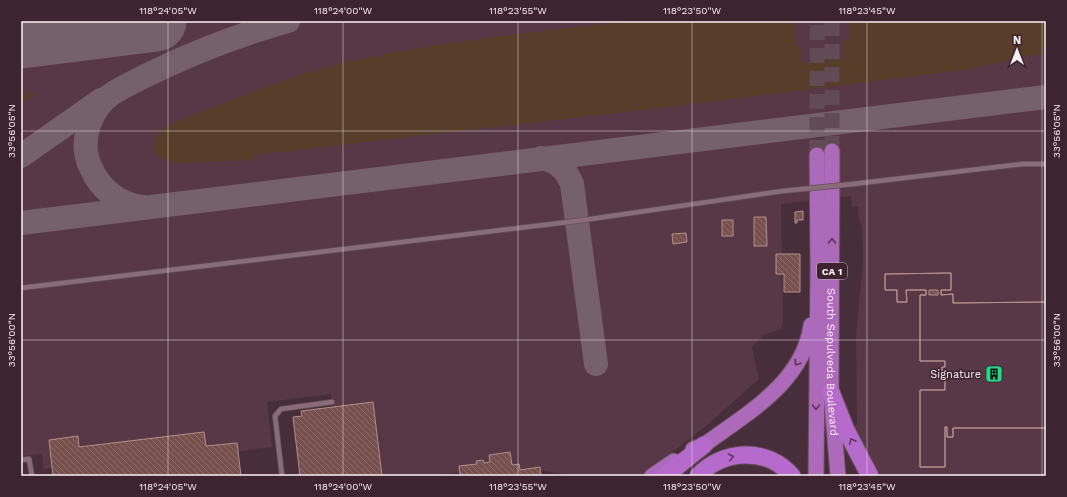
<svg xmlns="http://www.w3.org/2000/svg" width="1067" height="497" font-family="'Work Sans',sans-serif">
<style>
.built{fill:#583846}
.grass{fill:#573d2a}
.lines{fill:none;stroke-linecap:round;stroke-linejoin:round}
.taxiway{stroke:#76606a;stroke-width:24}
.runway{stroke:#76606a;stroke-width:61}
.building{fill:url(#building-back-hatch);stroke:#b3908d;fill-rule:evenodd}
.trunk-tunnel{stroke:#634b56;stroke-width:15;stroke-dasharray:15 8;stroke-linecap:butt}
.service-casing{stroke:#644f58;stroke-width:6}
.trunk-casing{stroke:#644f58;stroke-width:17}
.motorway-casing{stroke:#644f58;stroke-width:19}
.service{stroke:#8a6c78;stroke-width:4.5}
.trunk{stroke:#ad6abb;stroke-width:15}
.motorway{stroke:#b66acc;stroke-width:17}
.service-bridge-casing{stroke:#644f58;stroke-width:6;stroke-linecap:butt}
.service-bridge{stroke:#8a6c78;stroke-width:4.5}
.oneway{stroke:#5a3653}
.oneway2{stroke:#62395f}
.ticks{fill:none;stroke:#fef0f5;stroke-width:1;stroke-opacity:0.45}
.labels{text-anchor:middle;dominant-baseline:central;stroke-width:3;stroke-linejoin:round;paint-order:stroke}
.shield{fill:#3e2430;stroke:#c4b3ba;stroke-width:1}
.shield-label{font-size:10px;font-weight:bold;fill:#fef0f5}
.street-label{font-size:11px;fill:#fef0f5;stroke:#3e2430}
.poi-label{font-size:11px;fill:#fef0f5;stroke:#3e2430;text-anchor:end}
.neatline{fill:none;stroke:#fef0f5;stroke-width:1.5}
.ticks-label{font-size:10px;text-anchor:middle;fill:#fef0f5}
</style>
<defs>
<pattern id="building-back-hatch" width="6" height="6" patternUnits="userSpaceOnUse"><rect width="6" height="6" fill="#76504d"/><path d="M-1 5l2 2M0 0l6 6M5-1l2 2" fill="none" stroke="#8b6a67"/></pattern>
</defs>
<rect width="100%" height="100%" fill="#482e3a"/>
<path class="built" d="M21,21H1046V476H881L864,449L854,428L857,424L856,335L863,262L862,229L858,213L859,206L852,207L851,196L781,204L783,322L781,329L763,335L752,347L759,379L707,425L641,476H572L539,470L500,475L499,466L436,476H341L331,394L267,402L272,447L55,475L52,468L44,469L42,454L21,456Z"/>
<path class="grass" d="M629,21H795V46H801V63L843,59V40H850V21H1046V53L965,70L634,111L255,155L254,160L177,163C148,159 148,142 168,125C228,101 288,76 351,61C442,41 536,32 629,21Z
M36,93L21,104V94Z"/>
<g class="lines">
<path class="taxiway" d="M21,34L92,29
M21,156L101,100
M541,158C557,161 566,169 572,184L596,364
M142,207C119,204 100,189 91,168C80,146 87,118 104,100C115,90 130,84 143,77C190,54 238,35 288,21
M21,223L1046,97"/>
<path class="runway" d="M21,38L156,21"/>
</g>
<path class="building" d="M803,211V220H797V223H795V212Z
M754,217H766L767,246H754Z
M722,220H733V236H722Z
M686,233L687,242L673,244L672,234Z
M776,254H800V292H784V274H776Z
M951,273V290H941V295L953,294V303L1046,302V428H953V437H947V427H945V467H920V390H945V380H942V367H945V361H920V295H926V290H906L907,302H897V290H885V274ZM929,290H938V295H929Z
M951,273V290H941V295L953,294V303L1046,302V428H953V437H947V427H945V467H920V390H945V380H942V367H945V361H920V295H926V290H906L907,302H897V290H885V274Z
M373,402L382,476H300L293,417L302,416L301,411Z
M204,432L206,446L237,443L241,476H53L49,440L78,436L79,447Z
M510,452L512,465L519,464L520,470L540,467L541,476H460L459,466L477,464L476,461L483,460L484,463L490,462L489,455Z"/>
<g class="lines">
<path class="trunk-tunnel" d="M832,21V151
M817,155V21"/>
<g class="service-casing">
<path id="service" d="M853,184L1023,164H1046
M21,288L577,221L783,191
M21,460L29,459L32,476
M282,476L275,416L281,409L332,402"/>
</g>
<g class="trunk-casing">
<g id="trunk">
<path id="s1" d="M832,151L831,392L838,476"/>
<path d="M693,449L704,445C747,413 803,383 811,325"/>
<path d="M652,476L674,461"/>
<path d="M816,476L818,266L817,155"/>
</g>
</g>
<g class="motorway-casing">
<path id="motorway" d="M831,392L846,430L870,476
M665,476L704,445
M698,476C723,449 768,447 792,476"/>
</g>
<use href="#service" class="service"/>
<use href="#trunk" class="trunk"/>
<use href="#motorway" class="motorway"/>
<g class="service-bridge-casing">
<path id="service-bridge" d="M783,191L853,184"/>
</g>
<use href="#service-bridge" class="service-bridge"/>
</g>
<defs><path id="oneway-chevron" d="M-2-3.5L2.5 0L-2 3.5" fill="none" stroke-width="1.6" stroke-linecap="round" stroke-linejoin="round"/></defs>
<g class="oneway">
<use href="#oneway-chevron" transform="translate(832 241) rotate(-90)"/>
<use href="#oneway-chevron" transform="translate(797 363) rotate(123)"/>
<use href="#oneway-chevron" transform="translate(816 407) rotate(91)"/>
</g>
<g class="oneway2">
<use href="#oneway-chevron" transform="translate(852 441) rotate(-116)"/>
<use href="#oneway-chevron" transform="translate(731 457) rotate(-12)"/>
</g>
<path class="ticks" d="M168,21V476M343,21V476M518,21V476M692,21V476M867,21V476M1042,21V476M21,131H1046M21,340H1046"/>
<defs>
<g id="building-square" transform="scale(0.9)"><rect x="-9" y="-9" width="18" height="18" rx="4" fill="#24d886" stroke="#3e2430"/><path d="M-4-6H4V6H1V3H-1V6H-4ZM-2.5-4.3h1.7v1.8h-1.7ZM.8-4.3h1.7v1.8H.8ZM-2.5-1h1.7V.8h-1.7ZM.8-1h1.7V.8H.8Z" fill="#111"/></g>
</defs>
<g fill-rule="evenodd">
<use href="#building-square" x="994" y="374"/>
</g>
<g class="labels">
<rect class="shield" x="817" y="263" width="30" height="16" rx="3"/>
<g class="shield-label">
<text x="832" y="271">CA 1</text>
</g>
<g class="street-label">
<text stroke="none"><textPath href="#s1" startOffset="211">South Sepulveda Boulevard</textPath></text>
</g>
<g class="poi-label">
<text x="981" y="374">Signature</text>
</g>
</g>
<rect width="1067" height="497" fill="none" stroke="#3e2430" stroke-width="44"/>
<g transform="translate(1017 50)" stroke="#3e2430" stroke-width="3" paint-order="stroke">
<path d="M0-3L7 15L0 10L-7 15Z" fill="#fef0f5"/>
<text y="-6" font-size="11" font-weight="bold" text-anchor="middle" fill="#fef0f5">N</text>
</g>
<rect x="22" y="22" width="1023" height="453" class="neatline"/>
<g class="ticks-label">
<text x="168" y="14">118°24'05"W</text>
<text x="343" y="14">118°24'00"W</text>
<text x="518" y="14">118°23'55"W</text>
<text x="692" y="14">118°23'50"W</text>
<text x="867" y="14">118°23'45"W</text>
<text transform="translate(11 131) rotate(-90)" y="4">33°56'05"N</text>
<text transform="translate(1056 131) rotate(-90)" y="4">33°56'05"N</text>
<text transform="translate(11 340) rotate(-90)" y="4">33°56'00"N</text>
<text transform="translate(1056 340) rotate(-90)" y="4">33°56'00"N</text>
<text x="168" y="490">118°24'05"W</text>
<text x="343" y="490">118°24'00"W</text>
<text x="518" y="490">118°23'55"W</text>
<text x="692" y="490">118°23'50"W</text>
<text x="867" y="490">118°23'45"W</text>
</g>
</svg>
